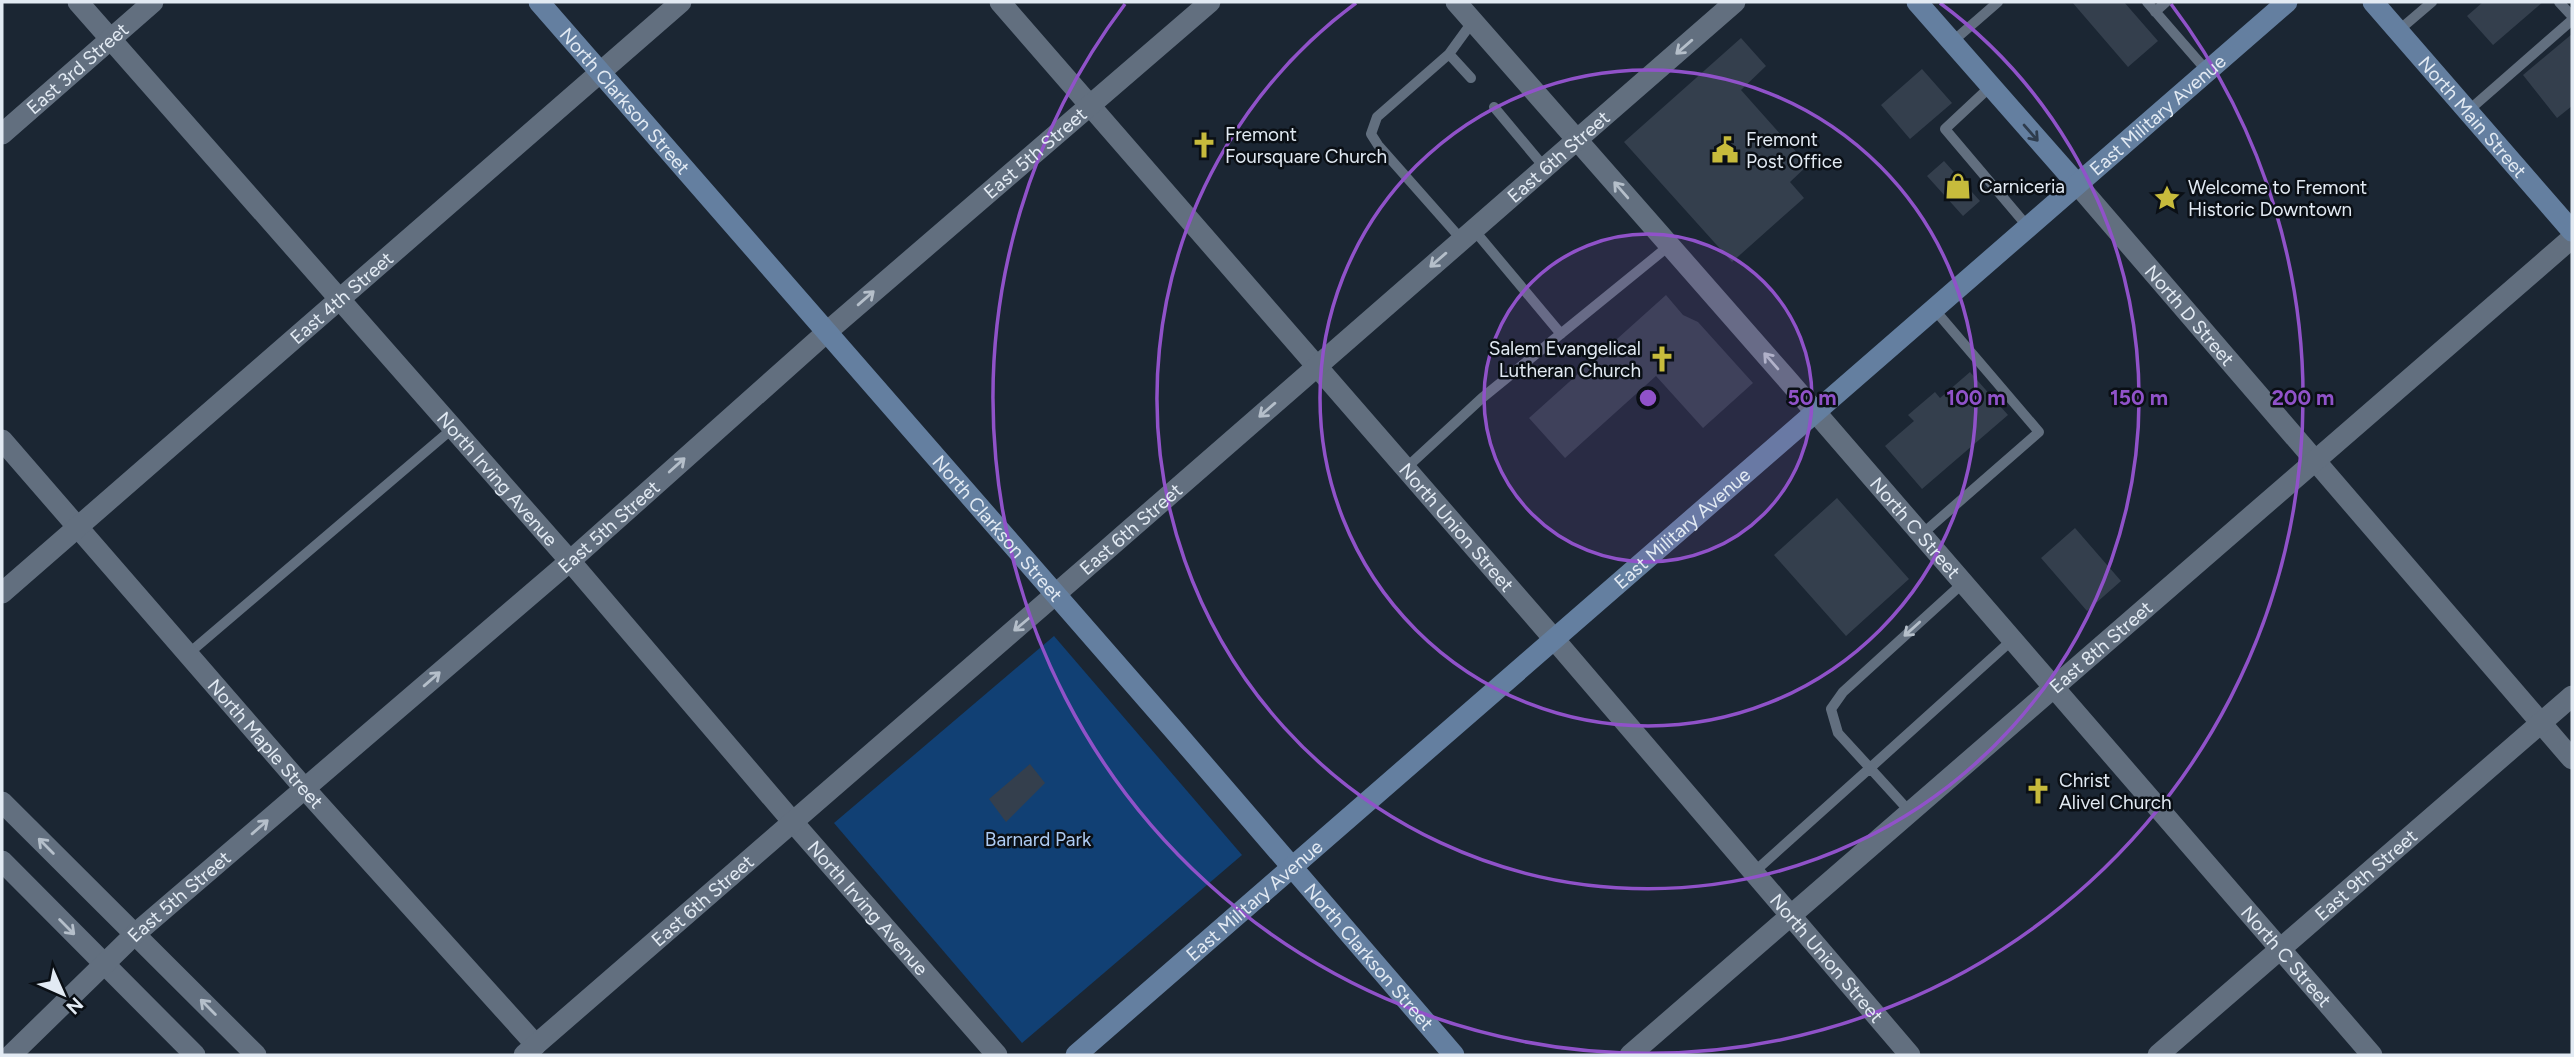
<svg xmlns="http://www.w3.org/2000/svg" width="2574" height="1057" font-family="Figtree,sans-serif">
<style>
.green{fill:#114074}
.building{fill:#343f4d}
.lines{fill:none;stroke-linecap:round;stroke-linejoin:round}
.lane{stroke:#626f7f;stroke-width:10}
.street{stroke:#626f7f;stroke-width:21}
.secondary{stroke:#647fa0;stroke-width:21}
.oneway{stroke:#b5bfca}
.oneway2{stroke:#2e3c4d}
.ring{fill:none;stroke:#9052c9;stroke-width:3.5}
.labels{text-anchor:middle;dominant-baseline:central;stroke-width:5;stroke-linejoin:round;paint-order:stroke}
.street-label{font-size:19px;fill:#e2eaf3;stroke:#0a0f15}
.poi-label{font-size:19px;fill:#e2eaf3;stroke:#0a0f15;text-anchor:start}
.park-label{font-size:19px;fill:#aeccf3;stroke:#0a0f15}
.centre{fill:#9052c9;stroke:#0a0f15;stroke-width:3.5}
.ring-label{font-size:21px;text-anchor:middle;font-weight:bold;fill:#9052c9;stroke:#0a0f15;stroke-width:5;stroke-linejoin:round;paint-order:stroke}
</style>
<rect width="100%" height="100%" fill="#1b2633"/>
<path class="green" d="M1054,636L1242,855L1022,1043L834,823Z"/>
<path class="building" d="M2072,2H2124L2158,41L2128,67Z
M2483,2H2543L2493,45L2467,16Z
M2572,34V106L2557,118L2523,75Z
M1741,38L1766,66L1741,90L1808,165L1790,182L1804,198L1732,262L1624,142Z
M1922,69L1952,103L1910,139L1881,105Z
M1944,161L1980,201L1963,216L1927,176Z
M1666,295L1683,315L1698,322L1753,383L1703,428L1656,376L1565,458L1529,418Z
M1970,372L2008,415L1922,489L1885,446L1914,421L1908,415L1935,392L1940,398Z
M1837,498L1909,579L1846,636L1774,555Z
M2075,528L2121,581L2087,611L2041,558Z
M1030,764L1045,783L1006,822L989,799Z"/>
<g class="lines">
<path class="lane" d="M2147,2L2207,71
M2559,2L2572,16
M2155,12L2166,2
M2398,31L2432,2
M1952,42L1998,2
M1449,54L1471,78
M1991,86L1945,129L2028,227
M1494,107L1545,168
M2468,111L2572,20
M1474,230L1561,334
M1462,240L1378,145L1371,134L1377,117L1449,54L1473,21
M1405,469L1482,398L1670,245
M1921,535L2039,432L1934,309
M188,654L452,429
M1910,812L1870,768L2012,640
M1753,873L1870,768L1838,733L1831,709L1843,692L1963,583"/>
<g class="street">
<path id="s1" d="M78,2L570,561L792,821L997,1055"/>
<path id="s2" d="M1000,2L1554,639L1910,1055"/>
<path id="s3" d="M1456,2L1786,378L2372,1055"/>
<path id="s4" d="M2,134L153,2"/>
<path id="s5" d="M2077,184L2572,759"/>
<path id="s6" d="M2,440L305,789L536,1045"/>
<path id="s7" d="M2,593L681,2"/>
<path d="M2,802L256,1055"/>
<path d="M2,861L195,1055"/>
<path id="s8" d="M11,1055L135,934L570,561L828,331L1210,2"/>
<path id="s9" d="M524,1055C928,705 1333,354 1735,2"/>
<path id="s10" d="M1630,1055L2572,238"/>
<path id="s11" d="M2158,1055L2572,696"/>
</g>
<g class="secondary">
<path id="s12" d="M539,2L1173,729L1454,1055"/>
<path d="M1917,2L2077,184"/>
<path id="s13" d="M2373,2L2572,231"/>
<path id="s14" d="M1076,1055L2287,2"/>
</g>
</g>
<defs><path id="oneway-shaft" d="M-6 0H5M1.5-3L5.5 0L1.5 3" fill="none" stroke-width="1.6" stroke-linecap="round" stroke-linejoin="round" transform="scale(1.75)"/></defs>
<g class="oneway">
<use href="#oneway-shaft" transform="translate(1684 47) rotate(139)"/>
<use href="#oneway-shaft" transform="translate(1621 190) rotate(-131)"/>
<use href="#oneway-shaft" transform="translate(1438 260) rotate(139)"/>
<use href="#oneway-shaft" transform="translate(866 298) rotate(-41)"/>
<use href="#oneway-shaft" transform="translate(1771 361) rotate(-131)"/>
<use href="#oneway-shaft" transform="translate(1267 410) rotate(139)"/>
<use href="#oneway-shaft" transform="translate(677 465) rotate(-42)"/>
<use href="#oneway-shaft" transform="translate(1022 624) rotate(140)"/>
<use href="#oneway-shaft" transform="translate(1912 629) rotate(138)"/>
<use href="#oneway-shaft" transform="translate(432 679) rotate(-41)"/>
<use href="#oneway-shaft" transform="translate(260 827) rotate(-41)"/>
<use href="#oneway-shaft" transform="translate(46 846) rotate(-135)"/>
<use href="#oneway-shaft" transform="translate(67 927) rotate(45)"/>
<use href="#oneway-shaft" transform="translate(208 1007) rotate(-135)"/>
</g>
<use class="oneway2" href="#oneway-shaft" transform="translate(2031 133) rotate(49)"/>
<circle cx="1648" cy="398" r="164" fill="#9052c9" fill-opacity=".12"/>
<g class="ring">
<circle cx="1648" cy="398" r="164"/>
<circle cx="1648" cy="398" r="328"/>
<path d="M1940 3A491 491 0 1 1 1356 3"/>
<path d="M2171 4A655 655 0 1 1 1125 4"/>
</g>
<defs>
<g id="church-bare" transform="scale(2.1)"><path d="M-1.2-6h2.4v3.5h3.3v2.4h-3.3V6h-2.4V-.1h-3.3v-2.4h3.3Z" fill="#c7bb3c" stroke="#0a0f15" stroke-width="2.5" paint-order="stroke"/></g>
<g id="civic-bare" transform="scale(2.1)"><path d="M-.6-6.5H3V-4.5H.6V-3L4-1V1h2V6H-6V1h2V-1L-.6-3ZM-1.2 2.5V6h2.4V2.5Z" fill="#c7bb3c" stroke="#0a0f15" stroke-width="2.5" paint-order="stroke"/></g>
<g id="shop-bare" transform="scale(2.1)"><path d="M-5-2.5h2.3a2.7 3.5 0 0 1 5.4 0H5L5.5 6h-11ZM-1.5-2.5h3a1.5 2.3 0 0 0-3 0Z" fill="#c7bb3c" stroke="#0a0f15" stroke-width="2.5" paint-order="stroke"/></g>
<g id="sight-bare" transform="scale(2.1)"><path d="M0-6L1.8-2.2L6-1.7L2.9 1.2L3.7 5.4L0 3.3L-3.7 5.4L-2.9 1.2L-6-1.7L-1.8-2.2Z" fill="#c7bb3c" stroke="#0a0f15" stroke-width="2.5" paint-order="stroke"/></g>
</defs>
<g fill-rule="evenodd">
<use href="#church-bare" x="1204" y="145"/>
<use href="#civic-bare" x="1725" y="150"/>
<use href="#shop-bare" x="1958" y="186"/>
<use href="#sight-bare" x="2167" y="198"/>
<use href="#church-bare" x="1662" y="359"/>
<use href="#church-bare" x="2038" y="791"/>
</g>
<g class="labels">
<g class="street-label">
<text stroke="none"><textPath href="#s4" startOffset="100">East 3rd Street</textPath></text>
<text stroke="none"><textPath href="#s12" startOffset="131">North Clarkson Street</textPath></text>
<text stroke="none"><textPath href="#s14" startOffset="1433">East Military Avenue</textPath></text>
<text stroke="none"><textPath href="#s13" startOffset="152">North Main Street</textPath></text>
<text stroke="none"><textPath href="#s8" startOffset="1365">East 5th Street</textPath></text>
<text stroke="none"><textPath href="#s9" startOffset="1370">East 6th Street</textPath></text>
<text stroke="none"><textPath href="#s7" startOffset="450">East 4th Street</textPath></text>
<text stroke="none"><textPath href="#s5" startOffset="173">North D Street</textPath></text>
<text stroke="none"><textPath href="#s1" startOffset="635">North Irving Avenue</textPath></text>
<text stroke="none"><textPath href="#s8" startOffset="798">East 5th Street</textPath></text>
<text stroke="none"><textPath href="#s12" startOffset="698">North Clarkson Street</textPath></text>
<text stroke="none"><textPath href="#s2" startOffset="696">North Union Street</textPath></text>
<text stroke="none"><textPath href="#s14" startOffset="803">East Military Avenue</textPath></text>
<text stroke="none"><textPath href="#s3" startOffset="698">North C Street</textPath></text>
<text stroke="none"><textPath href="#s9" startOffset="803">East 6th Street</textPath></text>
<text stroke="none"><textPath href="#s10" startOffset="623">East 8th Street</textPath></text>
<text stroke="none"><textPath href="#s6" startOffset="402">North Maple Street</textPath></text>
<text stroke="none"><textPath href="#s11" startOffset="275">East 9th Street</textPath></text>
<text stroke="none"><textPath href="#s8" startOffset="231">East 5th Street</textPath></text>
<text stroke="none"><textPath href="#s9" startOffset="236">East 6th Street</textPath></text>
<text stroke="none"><textPath href="#s14" startOffset="236">East Military Avenue</textPath></text>
<text stroke="none"><textPath href="#s1" startOffset="1202">North Irving Avenue</textPath></text>
<text stroke="none"><textPath href="#s12" startOffset="1265">North Clarkson Street</textPath></text>
<text stroke="none"><textPath href="#s3" startOffset="1265">North C Street</textPath></text>
<text stroke="none"><textPath href="#s2" startOffset="1264">North Union Street</textPath></text>
</g>
<g class="poi-label">
<text x="1225" y="134">Fremont<tspan x="1225" dy="22">Foursquare Church</tspan></text>
<text x="1746" y="139">Fremont<tspan x="1746" dy="22">Post Office</tspan></text>
<text x="1979" y="186">Carniceria</text>
<text x="2188" y="187">Welcome to Fremont<tspan x="2188" dy="22">Historic Downtown</tspan></text>
<text x="1641" y="348" text-anchor="end">Salem Evangelical<tspan x="1641" dy="22">Lutheran Church</tspan></text>
<text x="2059" y="780">Christ<tspan x="2059" dy="22">Alivel Church</tspan></text>
</g>
<g class="park-label">
<text x="1038" y="839">Barnard Park</text>
</g>
</g>
<circle cx="1648" cy="398" r="10" class="centre"/>
<g class="ring-label">
<text x="1812" y="405">50 m</text>
<text x="1976" y="405">100 m</text>
<text x="2139" y="405">150 m</text>
<text x="2303" y="405">200 m</text>
</g>
<rect width="2574" height="1057" fill="none" stroke="#e2eaf3" stroke-width="7"/>
<g transform="translate(63 994) rotate(135)" stroke="#0a0f15" stroke-width="5" paint-order="stroke">
<path d="M0-5L12 26L0 18L-12 26Z" fill="#e2eaf3"/>
<text y="-10" font-size="19" font-weight="bold" text-anchor="middle" fill="#e2eaf3">N</text>
</g>
</svg>
